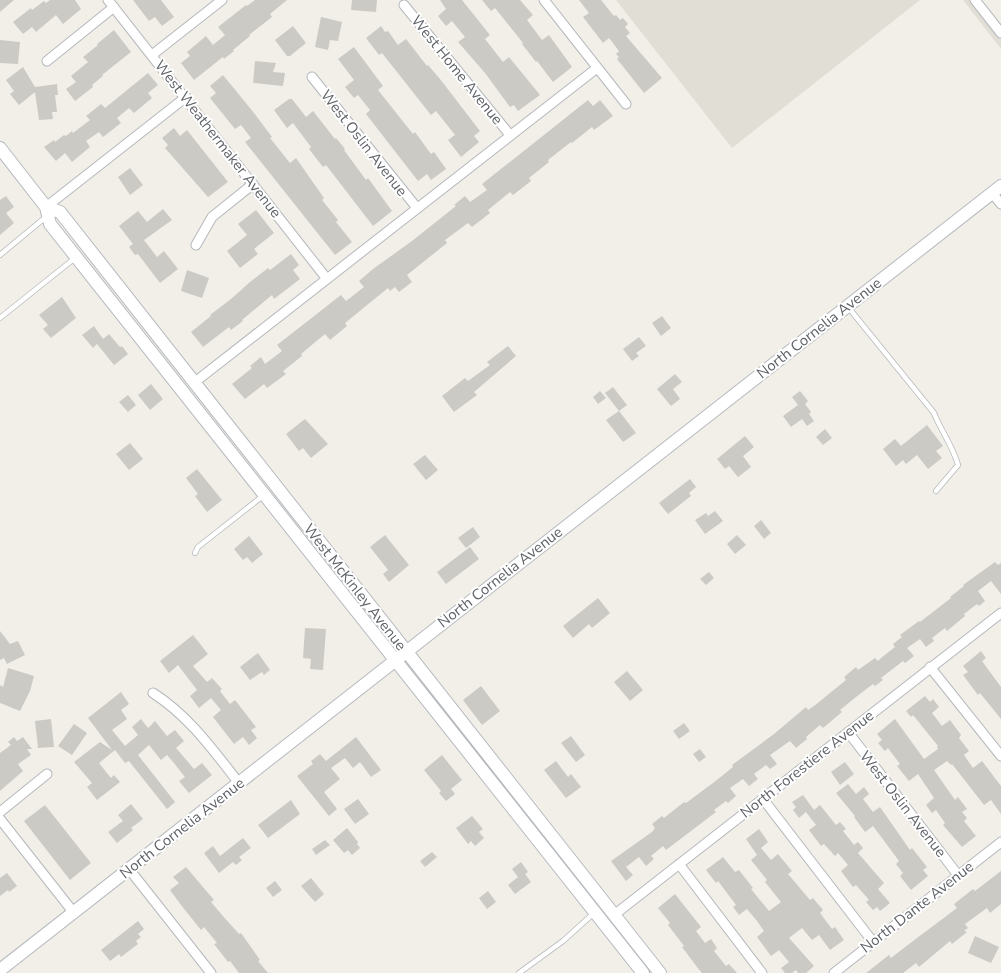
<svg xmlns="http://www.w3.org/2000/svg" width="1001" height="973" font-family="'Nunito Sans',sans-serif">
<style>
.education{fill:#e1ded6}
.building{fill:#cccac5}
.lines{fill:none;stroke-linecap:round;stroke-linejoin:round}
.lane-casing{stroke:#b5b8bc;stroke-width:6}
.street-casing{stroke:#b5b8bc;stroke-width:11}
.secondary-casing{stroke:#b6babf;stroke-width:14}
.lane{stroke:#fff;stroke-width:4.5}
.street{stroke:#fff;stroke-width:9}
.secondary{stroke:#fff;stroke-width:12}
.labels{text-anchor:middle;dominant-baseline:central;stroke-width:4;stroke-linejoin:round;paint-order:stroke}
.street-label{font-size:15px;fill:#5f6368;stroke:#fff}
</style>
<rect width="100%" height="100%" fill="#f1efe8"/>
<path class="education" d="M616,0H920L732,148Z
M963,0H980L1001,27V49Z"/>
<path class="building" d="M0,0H14L0,12Z
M50,0H75L81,9L63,24L56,15L36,32L32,27L23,34L13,22L31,8L32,10L44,1L46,3Z
M133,0H161L174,17L162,26L155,17L149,21Z
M255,0H287L270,14L272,17L249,35L250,36L233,50L234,51L224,59L223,57L194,80L181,63L190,56L187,52L206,36L213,45L225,35L218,27L246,5L247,6Z
M352,0H377L376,12L351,10Z
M440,0H462L490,35L485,39L503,62L509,57L540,95L518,111L514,105L510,107L485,73L458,42L465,37L452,21L446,26L438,16L446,9Z
M482,0H520L533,15L527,20L542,40L549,35L572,67L553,82L537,61L536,62L522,44L523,43L495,8L491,11Z
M579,0H601L614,16L616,15L620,20L623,18L628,24L625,27L630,33L626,36L662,78L644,93L617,59L619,57L616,54L619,51L609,38L603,43L583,17L589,13Z
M321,17L342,22L338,41L330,40L328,50L315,47Z
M293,26L306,43L290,56H287L275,40Z
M381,26L385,32L388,31L398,45L406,39L427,66L428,65L440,79L480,131L474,136L479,142L461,157L448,140L455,135L436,111L431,115L382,53L379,55L366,38Z
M114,30L131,52L102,75L103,76L92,85L93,87L75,101L66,89L76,82L71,76L88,62L83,57L98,45L97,44Z
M0,40L20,42L18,64L0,63Z
M354,47L383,86L378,90L413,134L415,132L431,154L434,152L446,169L431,180L427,174L418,181L366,114L370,110L358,95L354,98L345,87L354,80L338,59Z
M255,61L276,63L273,72L285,73L283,86L253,83Z
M23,67L35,87L57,84L58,95H55L57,112H52L53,119L39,120L35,92L19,105L10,94L14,91L6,80Z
M148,73L158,85L148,93L152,98L134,113L129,108L117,118L121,123L103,137L99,132L86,141L90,147L72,162L65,153L56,161L44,147L54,140L55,142L64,135L66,136L72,131L73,133L90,120L86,116L101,104L105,108Z
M223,75L254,113L272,137L270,138L290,163L296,158L324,198L322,200L338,220L336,222L352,242L335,255L245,142L251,138L241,125L235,129L210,98L216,93L210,86Z
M289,99H292L306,117L313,111L335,139L336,138L345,149L344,150L366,180L368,178L392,211L373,226L326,165L323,167L309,149L311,147L293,123L287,128L274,110Z
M588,100L593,106L600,100L613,116L594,130L592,127L572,143L571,142L548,160L549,162L529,178L531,181L513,195L510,192L488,210L490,213L472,227L468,223L445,240L447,243L407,275L412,282L399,292L395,287L390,291L388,288L345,323L347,326L330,340L325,334L301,354L302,356L283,371L286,374L267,388L264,384L245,399L232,384L252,368L250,366L261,357L265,364L282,351L277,345L341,295L346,301L364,287L359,281L373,269L412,241L456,206L454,205L465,196L470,202L487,190L482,184Z
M174,128L180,136L187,130L228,182L208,197L165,148L168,145L162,138Z
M130,168L143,185L130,195L118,177Z
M6,196L14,207L6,213L14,223L0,235V200Z
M163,209L172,220L144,240L157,257L164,251L178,269L160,283L138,254L135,255L129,247L133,244L119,226L138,211L147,222Z
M256,210L274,233L254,249L258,254L240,268L227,251L247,235L238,224Z
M291,254L299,265L293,270L300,279L274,299L272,295L242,320L243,321L231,330L229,327L203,347L191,332L211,316L210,315L231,299L250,282L268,268L270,270Z
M187,270L209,278L202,298L181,291Z
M62,297L76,318L51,338L43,329L48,325L39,315Z
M662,316L671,328L661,336L652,323Z
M94,326L103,339L109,334L120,347L122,346L128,354L114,365L97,344L93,348L82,335Z
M639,337L646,346L636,353L639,356L632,361L623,349Z
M508,346L516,356L474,392L477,395L454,412L442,396L465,378L468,381L490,365L487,362Z
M675,374L682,382L673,389L680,399L671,406L657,389Z
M151,384L163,399L150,410L138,395Z
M613,387L627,405L619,411L605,393Z
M600,391L606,398L598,404L593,397Z
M800,391L808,401L805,404L811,412L809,414L814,421L807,426L802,419L791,427L783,416L798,405L792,397Z
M128,395L136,405L128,412L119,402Z
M619,411L636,433L623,442L606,420Z
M305,419L328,444L311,458L303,448L299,451L286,434Z
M927,425L943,446L936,451L942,458L928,469L917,455L906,464L903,460L896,466L883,449L895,439L901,446Z
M825,429L832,438L823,445L816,437Z
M745,436L754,447L743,456L751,467L738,477L729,466L725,469L717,459Z
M130,443L143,459L129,470L116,454Z
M425,455L438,470L426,480L413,464Z
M197,469L222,500L207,512L195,496L198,494L186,478Z
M690,479L696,487L689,493L691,496L668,514L659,503Z
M715,511L723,521L705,534L695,520L706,513L708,516Z
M761,520L771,533L764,539L754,526Z
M473,527L480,537L466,548L458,538Z
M385,535L409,565L389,582L383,574L388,570L370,547Z
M737,535L746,545L735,554L727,544Z
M249,536L263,554L252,563L247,557L243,560L234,549Z
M470,547L479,559L446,584L437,572Z
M995,562L998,565L1001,563V594L991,581L978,591L985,601L979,606L977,604L964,614L965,616L947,631L945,628L932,638L934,641L926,647L920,639L907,648L914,656L905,663L903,661L881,678L883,680L875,686L873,684L856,697L840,710L842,712L823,728L820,725L806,737L807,739L796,748L790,741L770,755L777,764L770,769L766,765L754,774L758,779L749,786L743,779L730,788L736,796L728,803L726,801L714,810L716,812L666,850L663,846L651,856L654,859L646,866L639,857L626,867L633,875L626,881L611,861L652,832L655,828L652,824L662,816L664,818L684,802L686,803L713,783L733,767L732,765L774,734L806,707L808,710L814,706L846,680L844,677L856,667L858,670L875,658L878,661L881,658L895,647L893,644L902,637L900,635L919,621L920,622L951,598L950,597L964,586L963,585Z
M709,572L714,578L706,585L700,579Z
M598,598L610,613L592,628L589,624L573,638L563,626Z
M305,628L326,629L323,670L310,669L311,659L303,658Z
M0,631L10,644L18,641L25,655L7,664L4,658L0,660Z
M193,635L208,654L193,666L207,682L212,678L222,689L220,691L230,704L235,700L256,727L251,730L257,738L249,745L243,737L234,744L213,717L221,710L211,698L199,708L190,696L197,690L184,673L178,665L169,673L160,661Z
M981,651L986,658L982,661L1001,687V719L980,693L978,695L963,675L968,672L963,666Z
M258,653L270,670L264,675L262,672L250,680L240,667Z
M8,668L34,676L30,691L20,711L0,703V685L3,687Z
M627,671L643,690L630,701L614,682Z
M481,686L500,711L482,725L463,700Z
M121,692L129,704L121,710L127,719L112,730L125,746L138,735L132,727L141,719L148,728L155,721L167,736L175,730L184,741L176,748L194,769L202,763L212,775L189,793L179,781L185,777L174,763L167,755L161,760L149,745L138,755L175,802L167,809L129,761L125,763L115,750L99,763L111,778L114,775L120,782L97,800L87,787L92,783L74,762L100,742L112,750L88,718Z
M925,696L930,702L933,699L939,707L932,713L942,726L950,720L961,735L959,738L969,751L964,755L973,768L982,761L1001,786V814L991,800L984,805L952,764L951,765L947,761L934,770L955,800L958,797L967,809L962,812L967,818L964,821L976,836L962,847L943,825L945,823L936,810L932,813L926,805L934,798L918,774L909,781L897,766L900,764L888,748L885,751L878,743L882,740L877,734L895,719L924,759L938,749L937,747L938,746L913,715L911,717L906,711Z
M51,719L54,747L38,748L35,721Z
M684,723L690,731L679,739L673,731Z
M74,724L87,733L72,755L58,746Z
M571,736L585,755L576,762L561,743Z
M14,737L17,741L23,737L32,749H27L31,755L18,764L23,771L0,791V753L11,745L8,742Z
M356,737L381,770L371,777L360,762L353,768L345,758L331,768L340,779L324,792L337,809L329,816L297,776L313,764L311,761L320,754L326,761Z
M700,749L706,757L699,762L693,754Z
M442,755L462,780L451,789L455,794L446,801L439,793L441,791L424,770Z
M556,761L568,777L571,774L581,787L566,798L544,770Z
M845,762L854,774L840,785L831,772Z
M848,784L856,794L864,787L869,794L863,799L873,812L880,807L910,850L912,848L927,867L923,870L928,876L911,890L900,876L903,873L896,864L899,861L873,826L865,832L854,817L855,816L836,793Z
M803,795L814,810L820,805L836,825L840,822L846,829L843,831L854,845L858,842L863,848L858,853L884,883L878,889L890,903L880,911L877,907L873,910L866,902L869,900L856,885L853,887L841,871L848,865L838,853L835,856L824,844L821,846L809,830L816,825L806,812L799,818L793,810L796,807L792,802Z
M358,799L369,814L355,824L344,809Z
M291,800L300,814L268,838L258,825Z
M131,804L143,819L131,828L133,830L117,843L108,832L123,821L118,815Z
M45,805L91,863L70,880L24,821Z
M472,816L483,829L479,832L484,838L475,846L471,841L468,844L456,828Z
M347,828L358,842L357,844L360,848L352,855L348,850L344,853L333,840Z
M759,829L768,842L761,848L771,860L778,854L792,871L788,874L810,900L813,898L823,910L820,913L832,929L835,927L844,940L830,950L819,935L812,940L802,928L789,938L814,966L806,973H798L796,970L792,973H785L781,968L789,962L779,950L771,956L757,937L764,931L757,921L747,909L739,915L733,907L736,905L718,881L716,883L706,870L723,857L735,872L739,870L753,888L751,889L769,911L781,902L765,882L767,880L751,860L757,855L746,839Z
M243,838L251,848L239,857L242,860L236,865L233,862L219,873L204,853L213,846L220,856Z
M325,840L330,845L316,855L312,849Z
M432,852L437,857L425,867L420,861Z
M521,862L528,872L525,874L531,882L515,894L508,885L518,877L512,869Z
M186,867L214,900L211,902L222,915L239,934L241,933L260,960L258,961L268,973H239L230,961L228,962L214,944L217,943L204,927L201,930L181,905L170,890L179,883L173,877Z
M1001,871V904L990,913L987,908L965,924L968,928L964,931L967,932L952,944L950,941L919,967L916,963L903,973H866L889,955L891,958L909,944L957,908L954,904L973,889L975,891Z
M7,873L17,886L9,892L8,890L0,896V878Z
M311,878L324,894L315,902L301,886Z
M275,881L282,890L273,897L266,888Z
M488,891L496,902L487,909L479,898Z
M675,894L701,927L696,931L705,943L711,939L717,948L714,951L726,966L729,964L737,973H702L697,967L682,947L684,946L668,925L670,923L658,908Z
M138,921L144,929L138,934L141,937L136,941L138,944L121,957L119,954L110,961L101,950Z
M975,936L999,947L991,963L968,953Z"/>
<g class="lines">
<g class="lane-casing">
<path id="lane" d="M0,255L47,216
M848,307L934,413C941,431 953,446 958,465L936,491
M0,318L75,258
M195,553L198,547L264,495
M519,973L563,941L594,913"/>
</g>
<g class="street-casing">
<path id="street" d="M108,0L327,279
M544,0L626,104
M975,0L1001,33
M404,5L510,135
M152,55L222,0
M47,61L114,7
M312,77L417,208
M992,193L1001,204
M46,207L186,97
M196,245L212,217L253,184
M195,382L597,68
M930,667L1001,756
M153,693C189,716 213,750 239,783
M848,732L958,875
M763,799L873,942
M0,812L47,774
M0,819L74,913
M679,864L762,973
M129,869L211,973
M614,915L1001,613
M834,973L1001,842"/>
</g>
<g class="secondary-casing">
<path id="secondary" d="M0,148L46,207L50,224L643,973
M46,207L60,212L660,973
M0,970L1001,186"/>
</g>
<use href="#lane" class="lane"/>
<use href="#street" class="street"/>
<use href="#secondary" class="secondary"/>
</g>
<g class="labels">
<g class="street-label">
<text transform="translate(457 70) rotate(51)">West Home Avenue</text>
<text transform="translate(218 139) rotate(52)">West Weathermaker Avenue</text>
<text transform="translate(364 143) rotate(52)">West Oslin Avenue</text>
<text transform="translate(819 328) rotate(-38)">North Cornelia Avenue</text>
<text transform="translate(500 577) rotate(-38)">North Cornelia Avenue</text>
<text transform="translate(355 587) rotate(52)">West McKinley Avenue</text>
<text transform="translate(807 764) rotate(-38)">North Forestiere Avenue</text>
<text transform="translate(903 804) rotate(52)">West Oslin Avenue</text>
<text transform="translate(182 828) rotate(-38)">North Cornelia Avenue</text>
<text transform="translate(917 907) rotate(-38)">North Dante Avenue</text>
</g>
</g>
</svg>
